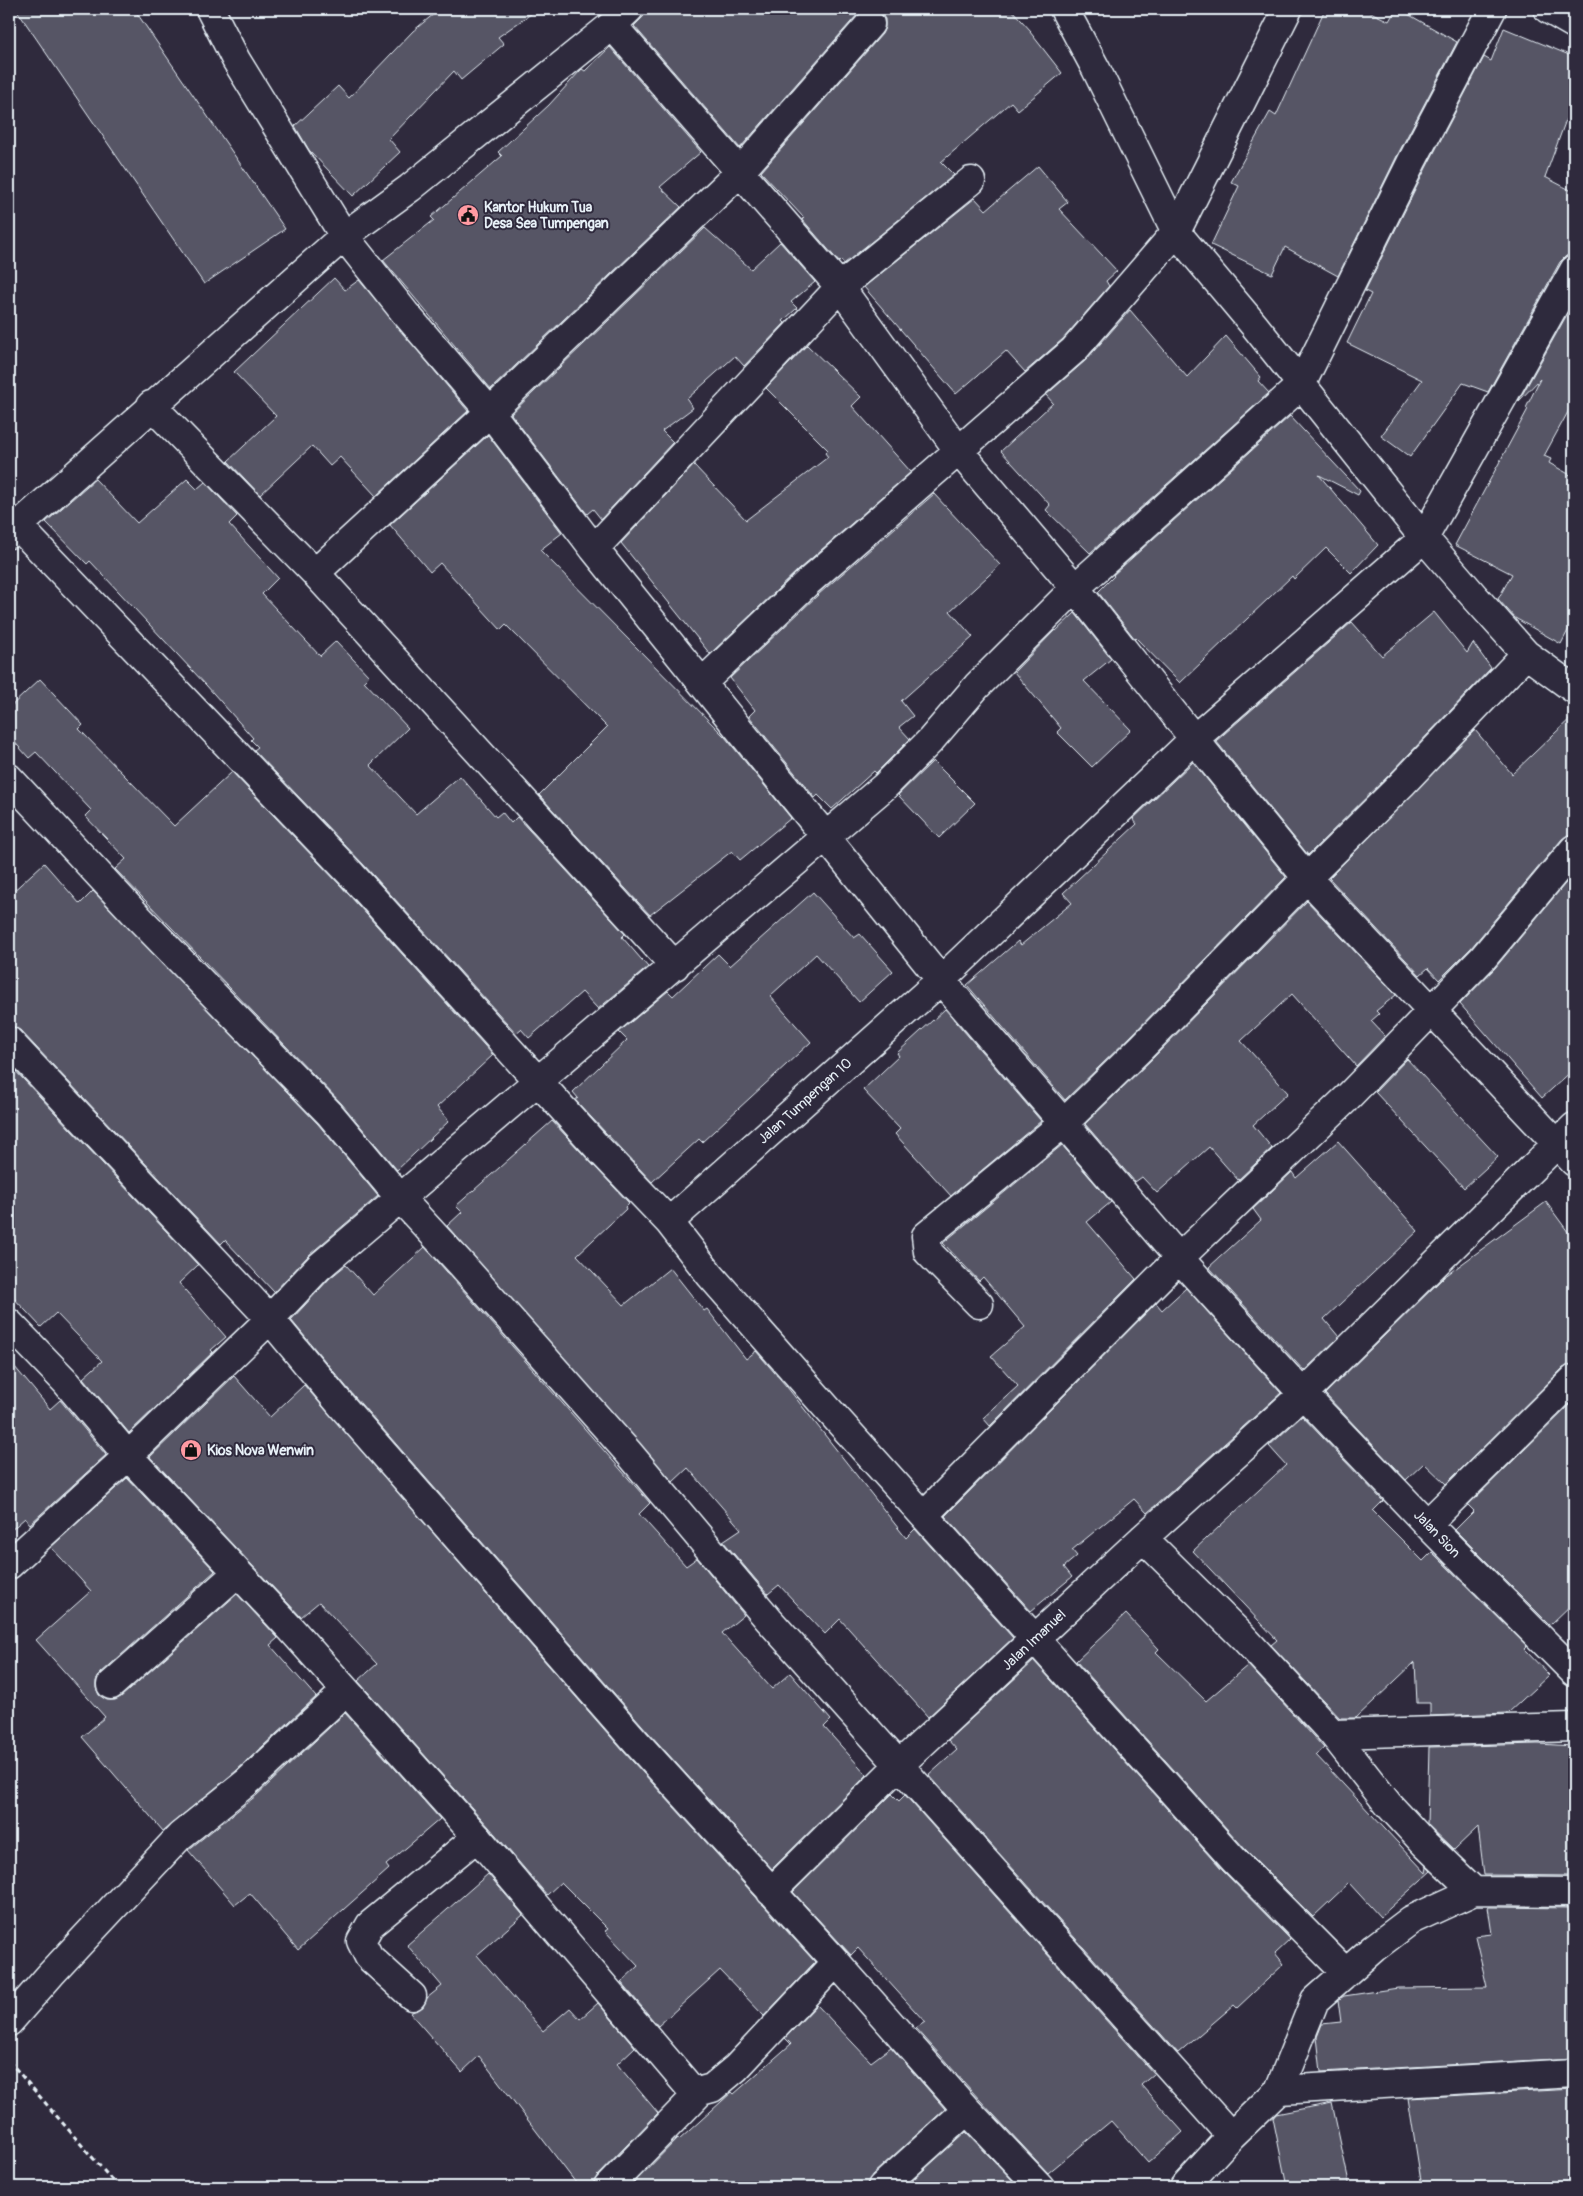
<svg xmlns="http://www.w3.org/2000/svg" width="1583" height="2196" font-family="Pangolin,sans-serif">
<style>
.building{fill:#575565;stroke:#e8f1f8}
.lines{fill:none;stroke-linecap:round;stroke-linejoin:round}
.street-casing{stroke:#e8f1f8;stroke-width:31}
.path{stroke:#e8f1f8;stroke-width:3;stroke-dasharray:5 4;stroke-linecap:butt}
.street{stroke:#2f2a3d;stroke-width:28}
.labels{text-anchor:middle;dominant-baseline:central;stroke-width:4;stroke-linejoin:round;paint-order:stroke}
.poi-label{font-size:14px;font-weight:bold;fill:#e8f1f8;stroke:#2f2a3d;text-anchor:start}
.street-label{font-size:14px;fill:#e8f1f8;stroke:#2f2a3d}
</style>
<rect width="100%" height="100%" fill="#2f2a3d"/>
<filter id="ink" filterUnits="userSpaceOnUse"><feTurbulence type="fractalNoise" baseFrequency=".02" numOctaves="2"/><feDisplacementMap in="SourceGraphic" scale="10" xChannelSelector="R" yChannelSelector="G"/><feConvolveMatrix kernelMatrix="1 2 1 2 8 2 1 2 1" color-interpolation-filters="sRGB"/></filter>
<g filter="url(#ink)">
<path class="building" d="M16,9H134L285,229L204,284Z
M440,9H538L498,37L504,44L461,80L454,71L389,139L400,152L353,196L309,150L295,126L338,86L349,98L413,31Z
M651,9H871H865L858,14L740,148L634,26Z
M873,9H1011L1031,31L1030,32L1062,73L1018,110L1011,102L941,162L954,175L844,264L841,260L839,262L802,219L804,218L761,172L882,34L885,27V19L880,12Z
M1325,9H1364L1389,21L1396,9H1399L1457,42L1398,154L1338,276L1285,247L1272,274L1211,245L1239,186L1231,182L1270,112L1276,116Z
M1504,28L1574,57V98L1545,177L1574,192V254L1566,256L1560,262L1488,392L1463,383L1410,457L1381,436L1422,380L1347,343L1371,294L1365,291L1426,168L1484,57L1491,61Z
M610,47L701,152L660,187L681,207L491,389L383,260L434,220L431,217L502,156L498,152L549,105L580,71L582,69L585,71Z
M1038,166L1068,202L1059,209L1117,271L1106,281L1109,286L1063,339L1025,372L1006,351L956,394L864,287L975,198L986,210Z
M705,228L751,269L780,242L815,282L791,302L797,308L783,321L785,323L744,366L735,356L687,399L693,408L662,431L673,442L601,519L593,509L587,514L511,414Z
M334,278L345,290L359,280L468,411L376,496L340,457L330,466L312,446L260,495L228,461L276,416L234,372Z
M1574,302V401L1544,456L1551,459L1549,463L1574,477V619L1561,644L1515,618L1498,599L1512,574L1455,545L1528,409L1526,408L1540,379L1518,402Z
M1130,310L1187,377L1226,336L1261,377L1258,381L1269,393L1090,553L1046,510L1050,505L1001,451L1053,403L1046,395L1086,360Z
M807,345L861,397L852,406L911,472L798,570L710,654L621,543L694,465L746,520L828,457L825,453L828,450L766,388Z
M1290,416L1360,491L1358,495L1319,475L1378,545L1351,573L1326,548L1294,579L1292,576L1180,683L1136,638L1135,639L1098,592L1114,576L1113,575Z
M488,435L562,533L540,550L725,737L791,818L740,860L732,851L650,915L539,795L607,727L506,625L501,630L440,563L430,572L390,525Z
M95,479L137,523L187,479L197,489L205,482L237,516L229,524L278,578L262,594L320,656L336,641L369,676L364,681L408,728L370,765L416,814L460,776L496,817L502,812L511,823L517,817L625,934L622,937L648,967L598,1009L582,992L529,1038L521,1029L516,1033L363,864L254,750L258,747L251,740L253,738L206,685L90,561L87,564L46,522Z
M934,494L1000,565L950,611L973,637L901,701L913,716L899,727L910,739L876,773L874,771L832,809L818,795L815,798L749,716L755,710L730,678L819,594Z
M1434,612L1467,653L1473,643L1491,668L1391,773L1308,855L1216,741L1352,622L1382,656Z
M1075,613L1111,659L1084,681L1131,730L1092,767L1057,732L1061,728L1014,672L1055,630L1056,631Z
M40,679L83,725L79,729L174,826L232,772L341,886L493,1055L437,1107L449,1121L397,1170L341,1103L115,869L126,859L85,816L91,810L36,752L29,758L9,736V708Z
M1574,715V834L1568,835L1562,839L1471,948L1439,980L1428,968L1420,975L1329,878L1475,730L1512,774Z
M933,761L975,803L939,838L898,795Z
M1193,762L1286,877L1131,1036L1065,1100L967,985L1018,941L1021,945L1072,903L1063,893L1137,824L1133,819Z
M44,863L80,904L93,891L318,1124L378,1196L309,1255L274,1292L225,1240L221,1244L20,1030L9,1026V895Z
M1574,873V1069L1542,1098L1460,1004L1495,968Z
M813,892L854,938L860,934L893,971L859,1002L816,954L770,996L811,1042L702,1142L699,1139L652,1182L575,1100L578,1098L573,1092L627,1040L619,1032L668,991L673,996L718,954L730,966Z
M1307,901L1396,995L1376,1011L1379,1014L1371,1021L1385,1036L1356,1066L1292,994L1241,1041L1288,1093L1253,1125L1272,1148L1238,1180L1209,1147L1157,1193L1142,1177L1135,1182L1085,1124L1153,1058Z
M945,1009L1041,1121L951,1196L895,1134L900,1129L863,1090L899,1056L897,1053Z
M1407,1059L1498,1157L1464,1188L1375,1092Z
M9,1064L198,1265L179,1283L226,1337L211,1350L213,1352L129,1433L83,1378L102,1361L56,1313L41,1327L9,1293Z
M552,1121L629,1203L625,1207L626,1209L577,1255L624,1305L670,1268L704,1311L707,1309L746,1359L756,1351L787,1387L906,1538L915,1529L1013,1638L928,1717L840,1619L825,1634L779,1585L768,1594L723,1541L741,1529L688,1468L673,1482L447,1226L462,1212L456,1206Z
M1338,1141L1418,1231L1324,1319L1339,1337L1304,1371L1209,1267L1261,1220L1253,1209L1292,1172L1296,1178Z
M1062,1145L1111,1202L1087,1222L1136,1279L990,1426L983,1418L1018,1386L991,1356L1025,1327L983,1277L979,1281L943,1243Z
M1546,1202L1574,1240V1364L1563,1368L1446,1484L1424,1463L1406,1480L1325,1394L1444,1277Z
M425,1247L650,1503L639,1514L686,1566L697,1558L744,1615L722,1633L772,1689L790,1673L831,1720L824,1727L867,1775L772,1869L648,1732L354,1396L291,1320L330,1278L346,1265L373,1295Z
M1186,1288L1281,1393L1147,1513L1134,1499L1072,1550L1077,1556L1064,1567L1072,1577L1031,1611L945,1516L1156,1303L1162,1310Z
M9,1360L50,1409L60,1400L106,1455L30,1524L25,1518L9,1532Z
M234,1376L270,1417L304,1385L624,1752L815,1962L764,2016L720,1970L658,2026L621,1982L638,1966L605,1931L608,1929L561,1882L547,1895L489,1827L358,1681L377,1664L319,1602L301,1617L150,1457Z
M1574,1401V1602L1550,1625L1455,1530L1474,1511L1468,1505Z
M1302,1416L1383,1501L1373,1511L1423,1561L1432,1552L1527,1646L1524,1649L1549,1675L1508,1713L1430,1716V1703H1417L1415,1662L1356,1718H1340L1271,1645L1277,1640L1193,1551L1286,1465L1269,1446Z
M127,1478L215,1571L101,1673L96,1681V1688L99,1695L107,1700H115L121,1697L237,1594L278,1638L270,1645L316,1697L236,1771L163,1831L82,1737L105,1717L36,1640L91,1591L51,1547Z
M1126,1614L1159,1649L1156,1652L1206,1701L1248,1665L1324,1748L1316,1755L1426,1873L1427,1867L1431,1871L1380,1917L1349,1883L1313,1917L1245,1849L1076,1661Z
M1034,1661L1222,1870L1290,1939L1275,1953L1284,1964L1237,2008L1234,2005L1178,2053L929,1775L957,1750L948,1740Z
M345,1713L440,1819L386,1865L389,1869L298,1950L250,1893L235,1905L188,1850L257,1795Z
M1538,1744L1574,1746V1876L1484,1875L1478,1827L1454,1850L1427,1824L1429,1747Z
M892,1794L899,1801L905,1795L1154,2074L1141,2085L1183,2132L1148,2163L1111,2121L1048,2173L979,2099L916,2028L925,2022L858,1948L851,1955L793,1892Z
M488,1874L523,1915L477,1955L543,2031L570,2008L580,2019L598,2003L635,2047L617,2064L658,2113L597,2176L593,2187H579L479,2056L462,2072L410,2013L423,2007L427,1998L442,1986L407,1945Z
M1488,1907L1574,1908V2058L1321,2072L1317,2037L1322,2024L1341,2022L1338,2000L1344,1996L1398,1988L1487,1987L1475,1936L1492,1934Z
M817,2005L871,2062L891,2047L945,2109L872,2175L867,2187H630L678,2138L679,2140L732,2092L734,2094L791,2044L785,2038Z
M1574,2089V2187H1422L1408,2098Z
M1332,2103L1350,2187H1287L1273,2118L1276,2114Z
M966,2132L1019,2187H905Z"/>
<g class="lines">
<g class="street-casing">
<path id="street" d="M210,9L236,60L344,236L405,313L490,412L594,549L941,980L1179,1258L1303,1394L1427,1524L1574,1672
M1064,9L1096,69L1176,232L1254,325L1424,538L1473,595L1526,654L1574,689
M1548,9L1574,24
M612,25L840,287L958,450L1075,588L1194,739L1307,878L1574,1162
M151,405L315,573L675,966
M18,526L352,875L599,1149L669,1222L710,1275L826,1407L1234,1860L1346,1973
M9,534L344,236L410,188L612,25L629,9
M594,549L840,287L971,181
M315,573L490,412L740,172L870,24
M702,683L808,582L1074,350L1176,232L1288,9
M9,778L140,919L330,1114L400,1198L462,1265L628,1452L769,1620L1231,2136
M9,1041L270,1319L342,1406L636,1742L836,1962L967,2110L1040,2187
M669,1222L941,980L1194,739L1424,538L1574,270
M979,1304L928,1252L926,1236L1065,1122L1142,1047L1307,878L1402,784L1526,654
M9,1323L66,1382L128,1456L270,1319L319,1267L885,786L930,741L977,686L1075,588L1301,385L1412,161L1492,9
M924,1515L1179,1258L1345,1100L1483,958L1574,849
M1427,1524L1574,1379
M1143,1538L1243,1637L1333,1734L1388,1804L1425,1844L1474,1891
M9,1565L128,1456L290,1628L477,1837L691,2089L701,2091L712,2088L736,2068L836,1962
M111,1685L237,1573
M1333,1734L1574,1727
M771,1892L899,1765L1143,1538L1303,1394L1574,1127
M412,1996L369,1957L361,1941L370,1925L477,1837
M9,2022L51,1974L180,1836L246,1783L346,1691
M1279,2090L1574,2073
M608,2187L701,2091
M882,2187L967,2110
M1184,2187L1231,2136L1279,2090L1315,2000L1374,1948L1411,1920L1474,1891L1574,1892"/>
</g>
<path class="path" d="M9,2061L118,2187"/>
<use href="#street" class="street"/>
</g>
</g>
<defs>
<g id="civic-disc" transform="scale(1.125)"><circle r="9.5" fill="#ff9aa2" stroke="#2f2a3d"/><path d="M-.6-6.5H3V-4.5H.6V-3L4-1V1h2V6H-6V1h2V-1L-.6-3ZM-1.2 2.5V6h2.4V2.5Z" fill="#111"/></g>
<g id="shop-disc" transform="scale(1.125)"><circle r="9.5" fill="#ff9aa2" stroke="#2f2a3d"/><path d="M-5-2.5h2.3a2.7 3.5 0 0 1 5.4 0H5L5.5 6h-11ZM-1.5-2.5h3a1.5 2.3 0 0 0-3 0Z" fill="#111"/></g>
</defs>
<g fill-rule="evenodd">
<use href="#civic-disc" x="468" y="215"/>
<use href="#shop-disc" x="191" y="1450"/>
</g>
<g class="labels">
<g class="poi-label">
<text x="484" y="207">Kantor Hukum Tua<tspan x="484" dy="16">Desa Sea Tumpengan</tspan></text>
<text x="207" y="1450">Kios Nova Wenwin</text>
</g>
<g class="street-label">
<text transform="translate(805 1101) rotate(-42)">Jalan Tumpengan 10</text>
<text transform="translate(1437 1534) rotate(46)">Jalan Sion</text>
<text transform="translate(1034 1640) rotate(-43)">Jalan Imanuel</text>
</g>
</g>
<rect width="1583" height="2196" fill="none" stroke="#2f2a3d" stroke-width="30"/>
<rect x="15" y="15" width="1553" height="2166" fill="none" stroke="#e8f1f8" stroke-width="2" filter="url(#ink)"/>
</svg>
